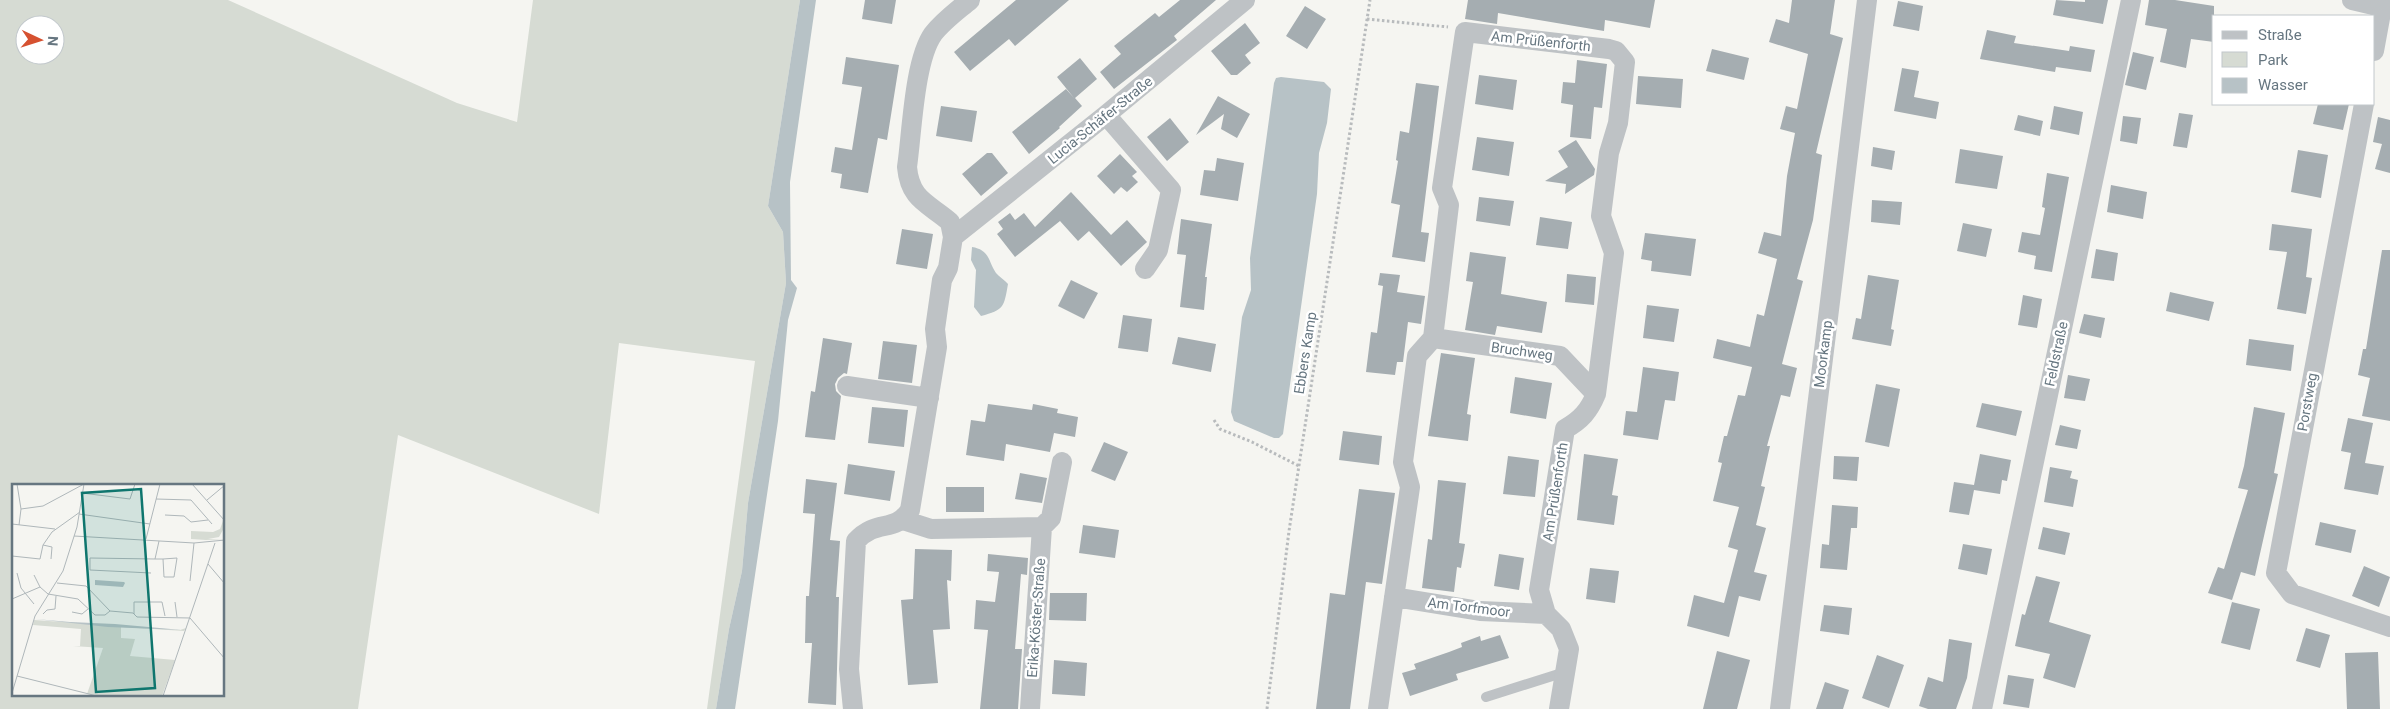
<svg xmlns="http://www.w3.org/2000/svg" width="2390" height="709" font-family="Roboto,sans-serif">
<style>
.green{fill:#d6dbd3;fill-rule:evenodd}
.water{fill:#b7c2c6}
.building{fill:#a5adb1}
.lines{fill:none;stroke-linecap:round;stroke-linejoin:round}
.path{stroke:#b8bbbd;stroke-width:3;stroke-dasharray:2.5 2.5;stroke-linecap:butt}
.service{stroke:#bec2c5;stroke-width:10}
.minor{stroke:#bec2c5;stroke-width:20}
.labels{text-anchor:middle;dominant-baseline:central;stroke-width:5;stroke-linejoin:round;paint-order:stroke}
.street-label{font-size:14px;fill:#667680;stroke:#fff}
.inset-road{fill:none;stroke:#afb7ba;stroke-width:1}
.view{fill:#0f766e;fill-opacity:0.15;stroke:#0f766e;stroke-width:2.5}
.inset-edge{fill:none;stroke:#667680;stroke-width:2.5}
</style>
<rect width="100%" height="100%" fill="#f5f5f1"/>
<path class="green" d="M0,0H228L457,103L517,122L533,0H800L768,206L783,232L786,283L748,503L742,571L729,629L716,709H707L755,361L619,343L599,514L398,435L358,709H0ZM25,25H55V55H25ZM14,485H224V695H14Z"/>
<path class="water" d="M800,0H816L790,182L791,280L797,288L788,320L778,421L735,709H716L729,629L742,571L748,503L786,283L783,232L768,206Z
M1281,77L1324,82L1331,89L1327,123L1319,153L1317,194L1283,434L1279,438H1274L1234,421L1231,412L1242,317L1251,290L1250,258L1274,83L1276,78Z
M972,247C990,250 988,261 996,273C999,277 1005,280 1008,284C1004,307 1004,310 981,316L974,307L976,270L971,260Z"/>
<path class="building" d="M865,0H896L892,24L862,19Z
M1016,0H1069L1015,46L1009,39L970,71L954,52Z
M1180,0H1216L1174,36L1177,40L1114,89L1100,72L1121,54L1114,46L1155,13L1159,17Z
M1468,0H1655L1650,28L1605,20L1604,31L1498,13L1497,24L1465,19Z
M1792,0H1835L1830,34L1843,38L1816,153L1822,155L1813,220L1797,279L1803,281L1782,364L1797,368L1790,397L1781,395L1767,446H1770L1761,486L1765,487L1756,525L1766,528L1754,572L1767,575L1760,601L1739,596L1729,637L1687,626L1694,595L1724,603L1738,550L1728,547L1739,507L1713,501L1722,463L1718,462L1724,436H1727L1738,395L1745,396L1752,367L1713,358L1717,339L1750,347L1757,314L1764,316L1777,259L1758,253L1764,232L1781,236L1787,176L1795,133L1780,129L1786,106L1797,109L1808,54L1769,42L1776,19L1789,23Z
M2056,0L2085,2V0H2108L2103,24L2053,15Z
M2149,0H2175L2214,6V42L2191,39L2186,68L2160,62L2167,29L2145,25Z
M1898,1L1923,6L1919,31L1893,26Z
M1305,6L1326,19L1307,49L1286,36Z
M1245,23L1260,43L1245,55L1251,63L1237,75H1231L1211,51Z
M1987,30L2016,36L2014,43L2069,51L2070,46L2095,50L2091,72L2056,67L2055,72L1980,59Z
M1712,49L1749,58L1744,80L1706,71Z
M2133,52L2154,57L2146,90L2125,85Z
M846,57L899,65L887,140L878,138L868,193L840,188L842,174L831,172L835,147L852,150L862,87L842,84Z
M1080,58L1097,79L1075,98L1082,106L1059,127L1060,128L1029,154L1012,132L1066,89L1074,98L1057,77Z
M1577,60L1607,64L1602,108L1594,107L1591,139L1570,137L1573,105L1561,103L1563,82L1575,83Z
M1902,68L1919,71L1914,97L1939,102L1936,119L1894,111Z
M1479,75L1517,80L1513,110L1475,104Z
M1638,76L1683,79L1681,108L1636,104Z
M1416,83L1439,86L1421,232L1429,233L1425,262L1392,257L1400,205L1391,203L1398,161L1396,160L1400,131L1409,133Z
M1218,96L1250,114L1237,138L1221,129L1224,114L1196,135Z
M2318,104H2349L2343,130L2313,124Z
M941,106L977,111L972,142L936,136Z
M2054,106L2083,112L2079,135L2050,129Z
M2179,113L2193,115L2187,148L2173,146Z
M2018,115L2043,121L2040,136L2014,130Z
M2123,116L2141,118L2137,144L2120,141Z
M2378,117L2390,120V173L2375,169L2382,144L2373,142Z
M1170,118L1189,142L1167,161L1147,137Z
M1477,137L1514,142L1509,176L1472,170Z
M1576,140L1595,169L1594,175L1565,194L1566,184L1545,181L1568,167L1558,151Z
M1873,147L1895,151L1892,170L1871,166Z
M1960,149L2003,156L1997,189L1955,183Z
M2298,150L2328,155L2321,198L2291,192Z
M987,153H992L1008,173L981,196L962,174Z
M1120,154L1137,172L1132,176L1138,182L1127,192L1121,187L1114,194L1097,176Z
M1217,158L1244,163L1238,201L1200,195L1204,170L1215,171Z
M2047,173L2069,177L2052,272L2034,269L2036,256L2018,252L2022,232L2040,235L2045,208L2042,207Z
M2111,185L2147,192L2143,219L2107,212Z
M1071,192L1111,235L1127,220L1147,242L1121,266L1089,231L1078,241L1060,221L1015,257L997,234L1003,229L998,222L1010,213L1015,220L1024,213L1035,227Z
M1479,197L1514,201L1510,226L1476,221Z
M1872,200L1902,202L1900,225L1871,222Z
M1540,217L1572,222L1568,249L1536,245Z
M1181,219L1212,224L1205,277H1207L1204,310L1180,307L1186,255L1177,254Z
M1963,223L1992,229L1986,257L1957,251Z
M2272,224L2312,229L2306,277L2312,278L2306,314L2277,309L2287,252L2269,250Z
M902,229L933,234L927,269L896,264Z
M1645,233L1696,239L1691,276L1651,271L1652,261L1641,259Z
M2096,249L2118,253L2114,281L2091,278Z
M2382,250H2390V421L2362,416L2370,378L2358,375L2363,349H2366Z
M1470,252L1506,257L1501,294L1547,302L1542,333L1497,326L1495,335L1465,330L1473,282L1466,281Z
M1380,273L1400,275L1397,292L1425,296L1421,324L1408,322L1403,362H1397L1395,375L1366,372L1371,332L1377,333L1383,286L1378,285Z
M1567,274L1596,277L1594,305L1565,302Z
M1868,275L1899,280L1891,329L1894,330L1891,346L1852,339L1856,318L1861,319Z
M1071,280L1098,293L1084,319L1058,306Z
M2170,292L2214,302L2209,321L2166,311Z
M2023,295L2042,299L2037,328L2018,325Z
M1647,305L1679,309L1674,342L1643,338Z
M2084,314L2105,318L2101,338L2079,333Z
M1123,315L1152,319L1148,352L1118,348Z
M1178,337L1216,344L1211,372L1172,364Z
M823,338L852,343L847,374L844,373L838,378L835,384L836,391L841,396L835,440L805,437L811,391L815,392Z
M2249,339L2294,345L2291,371L2246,365Z
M883,341L917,345L912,383L878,379Z
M1441,353L1475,358L1467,414L1471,415L1468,441L1428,436Z
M1643,367L1679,372L1675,401L1665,400L1658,440L1623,435L1626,411L1637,412Z
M2068,375L2090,379L2085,401L2064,398Z
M1515,377L1552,383L1546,419L1510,413Z
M1876,384L1900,389L1889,447L1865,442Z
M1982,403L2022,411L2016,436L1976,427Z
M988,404L1032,410L1033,404L1058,409L1057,413L1078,417L1075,437L1054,433L1050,452L1006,444L1004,461L966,455L971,420L985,422Z
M872,407L908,410L904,447L868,443Z
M2254,407L2285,413L2274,473L2278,474L2255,576L2241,572L2232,600L2208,593L2218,567L2224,569L2248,490L2238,488L2244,466Z
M2348,418L2373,423L2365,463L2384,466L2378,495L2344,489L2351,453L2341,451Z
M2060,425L2081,430L2077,449L2055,445Z
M1343,431L1382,436L1379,465L1339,460Z
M1104,442L1128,452L1115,481L1091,471Z
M1584,454L1618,459L1612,495L1618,496L1614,525L1577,520Z
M1980,454L2011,460L2007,481L2002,480L2000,494L1974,490L1969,515L1949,512L1954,482L1974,485Z
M1508,456L1539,460L1535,497L1503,494Z
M1834,456L1859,457L1857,481L1833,479Z
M848,464L895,471L890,501L844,494Z
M2050,467L2072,471L2070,478L2078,480L2073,507L2044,502Z
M1020,473L1047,478L1042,503L1015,499Z
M806,479L837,483L830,540L840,541L836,597H839L836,705L808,703L812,643H805L806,596H809L815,514L803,513Z
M1438,480L1466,483L1459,543L1465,544L1461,568L1457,567L1454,592L1422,588L1428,539L1432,540Z
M946,487H984V512H946Z
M1359,489L1395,493L1382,584L1366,582L1350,709H1316L1330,593L1345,595Z
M1832,505L1858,507L1857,528H1851L1847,570L1820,568L1822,544L1829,545Z
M2320,522L2356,530L2351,553L2315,545Z
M1083,525L1119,530L1115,558L1079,553Z
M2043,527L2070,533L2065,555L2038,549Z
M1963,544L1992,549L1987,575L1958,569Z
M915,549L952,550L951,581L947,580L950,629L933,630L938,683L908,685L901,600L913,599Z
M988,554L1028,558L1027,575L1021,574L1015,649H1022L1018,709H980L988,630L974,629L976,600L995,602L999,572L987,571Z
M1499,554L1524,558L1519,590L1494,586Z
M2364,566L2390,577L2379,607L2352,596Z
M1590,568L1619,571L1615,603L1586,599Z
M2036,576L2060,582L2049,622L2091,635L2075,688L2043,678L2050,654L2015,646L2022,614L2025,615Z
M1050,593H1087L1086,621L1049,620Z
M2232,602L2260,609L2250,650L2221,643Z
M1824,605L1852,608L1849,635L1820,631Z
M2306,628L2330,635L2320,668L2296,661Z
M1500,635L1509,658L1456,674L1458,680L1410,696L1402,673L1416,669L1414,664L1449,652L1462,647L1461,643L1480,636L1481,641Z
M1949,639L1972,643L1967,678L1956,709H1928L1919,706L1928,677L1943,682Z
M1717,651L1750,660L1737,709H1703Z
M2378,652L2380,709H2347L2345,653Z
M1877,655L1904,665L1889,708L1862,698Z
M1054,660L1087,663L1085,696L1052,694Z
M2008,675L2034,679L2029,708L2003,704Z
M1825,682L1849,690L1843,709H1816Z"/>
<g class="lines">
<path class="path" d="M1367,19L1448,27
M1214,420L1220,429L1252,442L1299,466
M1267,709L1289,531L1370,0"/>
<path class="service" d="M1486,697L1565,672"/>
<path class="minor" d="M2352,0L2390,9
M2374,51L2382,7
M2364,104L2276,573L2292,594L2390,627
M1106,115L1171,190L1158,250L1145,269
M953,237L1106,115L1245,0
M1433,338L1560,356L1596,394
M847,386L929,398
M903,520L931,529L1042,527L1030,709
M1042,527L1051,518L1062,462
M1394,597L1480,611L1546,614
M853,709L849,669L856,541C877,518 894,534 910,510L937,347L935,329L942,280L948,268L953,237L950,222C928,203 910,200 907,167C912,133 914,61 933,34C943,21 957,11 970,0
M1378,709L1410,487L1403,462L1417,356L1433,338L1449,205L1442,188L1465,32L1609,49L1616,51L1625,62L1618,123L1609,153L1601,216L1614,253L1596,394C1589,411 1581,420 1565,429L1539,590L1546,614L1561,629L1569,649L1559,709
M1780,709L1867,0
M1982,709L2131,0"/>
</g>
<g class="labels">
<g class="street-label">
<text transform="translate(1541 41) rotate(6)">Am Prüßenforth</text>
<text transform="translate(1100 120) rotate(-39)">Lucia-Schäfer-Straße</text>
<text transform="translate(1522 351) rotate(8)">Bruchweg</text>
<text transform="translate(1305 353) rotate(-81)">Ebbers Kamp</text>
<text transform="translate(1823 354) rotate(-83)">Moorkamp</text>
<text transform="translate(2056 354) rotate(-78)">Feldstraße</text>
<text transform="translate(2307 402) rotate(-80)">Porstweg</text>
<text transform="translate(1555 492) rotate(-81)">Am Prüßenforth</text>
<text transform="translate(1469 607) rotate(7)">Am Torfmoor</text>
<text transform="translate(1036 618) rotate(-86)">Erika-Köster-Straße</text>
</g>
</g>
<g transform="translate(12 484)">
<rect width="212" height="212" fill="#f5f5f1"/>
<path d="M211,37L212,44L207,53L196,55H212L194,56L179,55V47L201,48L208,45ZM22,136L168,146L174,144L172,147L109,143V154L123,155L118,172L163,176L150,212H93L75,210L91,164L61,162H68L69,145L21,141Z" fill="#d6dbd3"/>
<path d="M83,96L112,98L113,99L111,103L83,101ZM23,135L58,138L103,140L170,146L96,143Z" fill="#b7c2c6"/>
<path class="inset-road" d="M5,0L9,25L7,41M180,0L213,37M70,9L118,15L123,0M144,15L179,16L200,40M195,16L213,1M9,25L31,22L72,0M67,30L138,40M153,31L172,32L179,38L196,36M0,40L43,45M62,52L182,59L213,56M134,55L148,0M31,61L40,63L39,75M0,72L28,75L31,61L40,48L68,28M143,75H151L152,93H162L165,74L151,75M196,80L213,100M5,89L9,104L22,120M139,89L78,86V74L143,75L147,57M22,91L28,103L36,110L66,115L83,131H93L98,127L121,129L125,133L178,134L213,175M178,97L182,59M45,99L74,102L98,127M0,115L28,103M163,118L165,133M60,128L70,130L76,125M31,130L35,126L43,125L44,112M122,130V118H150L153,132M5,192L85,212M0,209L23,132L51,87L65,43L72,0M151,212L203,59"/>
<path class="view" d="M129,5L143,204L84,208L70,9Z"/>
<rect width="212" height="212" class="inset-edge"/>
</g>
<rect x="2212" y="15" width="162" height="90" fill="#ffffff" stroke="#c2c8cc"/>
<rect x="2222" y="31" width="25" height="8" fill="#bec2c5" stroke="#c2c8cc"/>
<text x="2258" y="40" font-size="15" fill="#667680">Straße</text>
<rect x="2222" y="52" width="25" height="15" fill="#d6dbd3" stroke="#c2c8cc"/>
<text x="2258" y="65" font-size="15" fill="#667680">Park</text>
<rect x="2222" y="78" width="25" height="15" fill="#b7c2c6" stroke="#c2c8cc"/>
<text x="2258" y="90" font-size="15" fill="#667680">Wasser</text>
<g transform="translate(40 40) rotate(94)"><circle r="24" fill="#ffffff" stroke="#c2c8cc"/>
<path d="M0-4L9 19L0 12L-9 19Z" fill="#d65130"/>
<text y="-8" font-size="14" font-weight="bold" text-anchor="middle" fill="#667680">N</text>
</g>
</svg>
